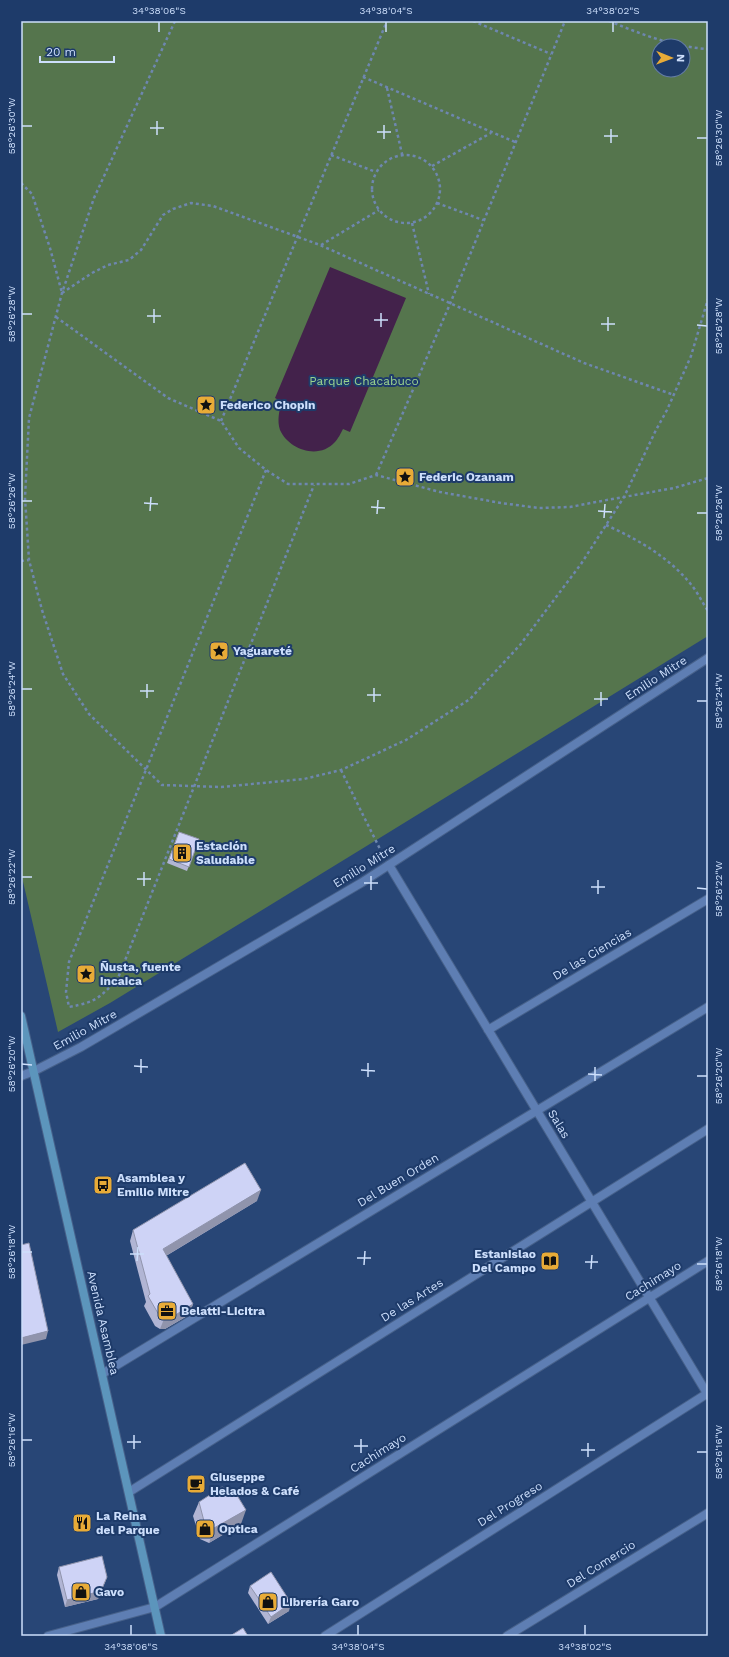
<svg xmlns="http://www.w3.org/2000/svg" width="729" height="1657" font-family="'Work Sans',sans-serif">
<style>
.green{fill:#55754d;fill-rule:evenodd}
.water{fill:#43224b}
.lines{fill:none;stroke-linecap:round;stroke-linejoin:round}
.minor-casing{stroke:#47618a;stroke-width:10}
.tertiary-casing{stroke:#47618a;stroke-width:10}
.secondary-casing{stroke:#47618a;stroke-width:10}
.path{stroke:#6e87af;stroke-width:2.5;stroke-dasharray:3 3;stroke-linecap:butt}
.minor{stroke:#5e7eb3;stroke-width:8}
.tertiary{stroke:#5e7eb3;stroke-width:8}
.secondary{stroke:#5c95bc;stroke-width:8}
.wall{fill:#b1b5d4}
.shaded-wall{fill:#9094ac}
.building{fill:#ced3f6;stroke:#9094ac}
.ticks{fill:none;stroke:#cddffc;stroke-width:1.5}
.labels{text-anchor:middle;dominant-baseline:central;stroke-width:4;stroke-linejoin:round;paint-order:stroke}
.park-label{font-size:12px;fill:#9bd38e;stroke:#1e3b6a}
.poi-label{font-size:12px;font-weight:bold;fill:#cddffc;stroke:#1e3b6a;text-anchor:start}
.street-label{font-size:12px;fill:#cddffc;stroke:#1e3b6a}
.neatline{fill:none;stroke:#cddffc;stroke-width:1.5}
.ticks-label{font-size:10px;text-anchor:middle;fill:#cddffc}
</style>
<rect width="100%" height="100%" fill="#284676"/>
<path class="green" d="M21,21H708V636L378,839L110,1003L58,1032L21,873ZM659,46H683V70H659Z"/>
<path class="water" d="M330,267L406,298L350,432L343,429C341,433 338,439 335,442C319,460 289,450 280,430C277,421 279,410 282,402L275,398Z"/>
<g class="lines">
<g class="minor-casing">
<path id="minor" d="M389,865L708,1395
M488,1030L708,899
M21,1076L34,1071
M102,1374L708,1007
M129,1492L708,1129
M48,1636L155,1607L708,1261
M325,1636L708,1393
M507,1636L708,1513"/>
</g>
<g class="tertiary-casing">
<path id="tertiary" d="M34,1071L81,1047L361,883L708,658"/>
</g>
<g class="secondary-casing">
<path id="secondary" d="M21,1016L161,1636"/>
</g>
<path class="path" d="M175,21L94,198L62,293L29,418L25,498L29,560L42,610L63,674L89,714L162,785L221,787L304,779L341,770L406,740L470,699L520,645L581,564L624,497L656,430L667,410L691,356L708,299
M473,21L551,54
M609,21C641,34 673,47 708,49
M363,77L515,142
M387,88L402,154
M372 189a34 34 0 1 1 68 0a34 34 0 1 1-68 0Z
M331,155L376,172
M432,166L491,133
M21,183L32,194L50,248L62,293
M437,203L483,220
M412,223L429,294
M321,245L379,210
M62,293L92,273L108,265L129,260L141,250L163,215L173,209L191,203L213,206L320,245L584,363L674,395
M56,317L168,398L221,421L239,448L266,470L288,484H349L376,475L440,492L501,503L539,508L570,507L596,502L674,488L708,478
M221,421L387,21
M266,470L69,962L66,992L69,1007C96,1002 100,998 118,978L314,485
M376,475L450,304L565,21
M606,525C637,539 667,556 689,582C697,591 702,602 708,611
M21,561L29,560
M341,770L361,811L381,851"/>
<use href="#minor" class="minor"/>
<use href="#tertiary" class="tertiary"/>
<use href="#secondary" class="secondary"/>
</g>
<path class="wall" d="M179,832L199,839L187,871L167,863Z
M257,1201L166,1256L193,1304L189,1315L165,1329H160L155,1326L144,1306L146,1302L130,1241L133,1230Z
M199,1502L241,1524L209,1543L200,1539L193,1516Z
M59,1567L107,1577L98,1599L65,1607L57,1575Z
M250,1586L289,1611L268,1624L248,1593Z"/>
<path class="shaded-wall" d="M261,1190L257,1201L159,1260L163,1249Z
M193,1304L189,1315L165,1329H160L164,1319Z
M48,1331L46,1339L21,1345V1338Z
M246,1510L241,1524L209,1543L214,1528Z
M107,1577L98,1599L65,1607L67,1600Z
M291,1603L289,1611L268,1624L271,1617Z"/>
<path class="building" d="M179,832L199,839L189,867L169,859Z
M245,1163L261,1190L163,1249L193,1304L169,1319H164L159,1315L148,1296L150,1294L133,1230Z
M29,1243L48,1331L21,1338V1245Z
M222,1487L235,1492L246,1510L214,1528L205,1525L199,1502Z
M102,1556L107,1577L101,1591L67,1600L59,1567Z
M271,1572L291,1603L271,1617L250,1586Z
M243,1628L248,1636H230Z"/>
<path class="ticks" d="M159,32V22M386,32V22M613,32V22M22,126H32M150,128H164M377,132H391M157,135V121M604,136H618M697,138H707M384,139V125M611,143V129M22,314H32M147,316H161M374,320H388M154,323V309M601,324H615M697,325L707,326M381,327V313M608,331V317M22,501H32M144,503L158,504M371,507L385,508M150,511L151,497M598,511L612,512M697,513H707M377,514L378,500M604,518L605,504M22,689H32M140,691H154M367,695H381M147,698V684M594,699H608M697,701H707M374,702V688M601,706V692M22,877H32M137,879H151M364,883H378M144,886V872M591,887H605M697,888L707,889M371,890V876M598,894V880M22,1064L32,1065M134,1066L148,1067M361,1070L375,1071M141,1073V1059M588,1074L602,1075M697,1076H707M368,1077V1063M595,1081V1067M22,1252H32M130,1254H144M357,1258H371M137,1261L138,1247M585,1262H598M697,1264H707M364,1265L365,1251M591,1269L592,1255M22,1440H32M127,1442H141M354,1446H368M134,1449V1435M581,1450H595M697,1452H707M361,1453V1439M588,1457V1443M131,1635V1625M358,1635V1625M585,1635V1625"/>
<defs>
<g id="sight-square" transform="scale(1)"><rect x="-9" y="-9" width="18" height="18" rx="4" fill="#e8ab37" stroke="#1e3b6a"/><path d="M0-6L1.8-2.2L6-1.7L2.9 1.2L3.7 5.4L0 3.3L-3.7 5.4L-2.9 1.2L-6-1.7L-1.8-2.2Z" fill="#111"/></g>
<g id="building-square" transform="scale(1)"><rect x="-9" y="-9" width="18" height="18" rx="4" fill="#e8ab37" stroke="#1e3b6a"/><path d="M-4-6H4V6H1V3H-1V6H-4ZM-2.5-4.3h1.7v1.8h-1.7ZM.8-4.3h1.7v1.8H.8ZM-2.5-1h1.7V.8h-1.7ZM.8-1h1.7V.8H.8Z" fill="#111"/></g>
<g id="bus-square" transform="scale(1)"><rect x="-9" y="-9" width="18" height="18" rx="4" fill="#e8ab37" stroke="#1e3b6a"/><path d="M-5-6H5V4H4V6H2V4H-2V6H-4V4H-5ZM-3.5-4V0h7V-4ZM-3.5 1.2v1.5H-2V1.2ZM2 1.2v1.5H3.5V1.2Z" fill="#111"/></g>
<g id="library-square" transform="scale(1)"><rect x="-9" y="-9" width="18" height="18" rx="4" fill="#e8ab37" stroke="#1e3b6a"/><path d="M-6-4Q-3-5.5-.7-3.5V5Q-3 3-6 4ZM6-4Q3-5.5 .7-3.5V5Q3 3 6 4Z" fill="#111"/></g>
<g id="office-square" transform="scale(1)"><rect x="-9" y="-9" width="18" height="18" rx="4" fill="#e8ab37" stroke="#1e3b6a"/><path d="M-6-3h4V-5.5h4V-3h4V5H-6ZM-1-4.5V-3h2v-1.5ZM-6 0V1H6V0Z" fill="#111"/></g>
<g id="cafe-square" transform="scale(1)"><rect x="-9" y="-9" width="18" height="18" rx="4" fill="#e8ab37" stroke="#1e3b6a"/><path d="M-5.5-4.5H6V0H3Q3 3.5 0 3.5H-2.5Q-5.5 3.5-5.5 0ZM3-3.2v2h1.7v-2ZM-6 4.5H4V6H-6Z" fill="#111"/></g>
<g id="restaurant-square" transform="scale(1)"><rect x="-9" y="-9" width="18" height="18" rx="4" fill="#e8ab37" stroke="#1e3b6a"/><path d="M-5-6h1v4h1v-4h1v4h1v-4h1v5L-1.5 .5V6h-2V.5L-5-1ZM5-6V6H3V1.5H1.5Q1.5-4 5-6Z" fill="#111"/></g>
<g id="shop-square" transform="scale(1)"><rect x="-9" y="-9" width="18" height="18" rx="4" fill="#e8ab37" stroke="#1e3b6a"/><path d="M-5-2.5h2.3a2.7 3.5 0 0 1 5.4 0H5L5.5 6h-11ZM-1.5-2.5h3a1.5 2.3 0 0 0-3 0Z" fill="#111"/></g>
</defs>
<g fill-rule="evenodd">
<use href="#sight-square" x="206" y="405"/>
<use href="#sight-square" x="405" y="477"/>
<use href="#sight-square" x="219" y="651"/>
<use href="#building-square" x="182" y="853"/>
<use href="#sight-square" x="86" y="974"/>
<use href="#bus-square" x="103" y="1185"/>
<use href="#library-square" x="550" y="1261"/>
<use href="#office-square" x="167" y="1311"/>
<use href="#cafe-square" x="196" y="1484"/>
<use href="#restaurant-square" x="82" y="1523"/>
<use href="#shop-square" x="205" y="1529"/>
<use href="#shop-square" x="81" y="1592"/>
<use href="#shop-square" x="268" y="1602"/>
</g>
<g class="labels">
<g class="park-label">
<text x="364" y="381">Parque Chacabuco</text>
</g>
<g class="poi-label">
<text x="220" y="405">Federico Chopin</text>
<text x="419" y="477">Federic Ozanam</text>
<text x="233" y="651">Yaguareté</text>
<text x="196" y="846">Estación<tspan x="196" dy="14">Saludable</tspan></text>
<text x="100" y="967">Ñusta, fuente<tspan x="100" dy="14">incaica</tspan></text>
<text x="117" y="1178">Asamblea y<tspan x="117" dy="14">Emilio Mitre</tspan></text>
<text x="536" y="1254" text-anchor="end">Estanislao<tspan x="536" dy="14">Del Campo</tspan></text>
<text x="181" y="1311">Belatti-Licitra</text>
<text x="210" y="1477">Giuseppe<tspan x="210" dy="14">Helados &amp; Café</tspan></text>
<text x="96" y="1516">La Reina<tspan x="96" dy="14">del Parque</tspan></text>
<text x="219" y="1529">Optica</text>
<text x="95" y="1592">Gavo</text>
<text x="282" y="1602">Librería Garo</text>
</g>
<g class="street-label">
<text transform="translate(656 678) rotate(-33)">Emilio Mitre</text>
<text transform="translate(364 866) rotate(-32)">Emilio Mitre</text>
<text transform="translate(592 954) rotate(-31)">De las Ciencias</text>
<text transform="translate(85 1030) rotate(-29)">Emilio Mitre</text>
<text transform="translate(559 1124) rotate(59)">Salas</text>
<text transform="translate(398 1180) rotate(-31)">Del Buen Orden</text>
<text transform="translate(653 1281) rotate(-32)">Cachimayo</text>
<text transform="translate(412 1300) rotate(-32)">De las Artes</text>
<text transform="translate(103 1323) rotate(77)">Avenida Asamblea</text>
<text transform="translate(378 1453) rotate(-32)">Cachimayo</text>
<text transform="translate(510 1504) rotate(-32)">Del Progreso</text>
<text transform="translate(601 1564) rotate(-32)">Del Comercio</text>
</g>
</g>
<rect width="729" height="1657" fill="none" stroke="#1e3b6a" stroke-width="44"/>
<g transform="translate(671 58) rotate(91)"><circle r="19" fill="#1e3b6a" stroke="#647da4"/>
<path d="M0-3L7 15L0 10L-7 15Z" fill="#e8ab37"/>
<text y="-6" font-size="11" font-weight="bold" text-anchor="middle" fill="#cddffc">N</text>
</g>
<path d="M40 56v6h74v-6" fill="none" stroke="#cddffc" stroke-width="2"/>
<text x="46" y="56" font-size="12" fill="#cddffc" stroke="#1e3b6a" stroke-width="3" paint-order="stroke">20 m</text>
<rect x="22" y="22" width="685" height="1613" class="neatline"/>
<g class="ticks-label">
<text x="159" y="14">34°38'06"S</text>
<text x="386" y="14">34°38'04"S</text>
<text x="613" y="14">34°38'02"S</text>
<text transform="translate(11 126) rotate(-90)" y="4">58°26'30"W</text>
<text transform="translate(718 138) rotate(-90)" y="4">58°26'30"W</text>
<text transform="translate(11 314) rotate(-90)" y="4">58°26'28"W</text>
<text transform="translate(718 326) rotate(-90)" y="4">58°26'28"W</text>
<text transform="translate(11 501) rotate(-90)" y="4">58°26'26"W</text>
<text transform="translate(718 513) rotate(-90)" y="4">58°26'26"W</text>
<text transform="translate(11 689) rotate(-90)" y="4">58°26'24"W</text>
<text transform="translate(718 701) rotate(-90)" y="4">58°26'24"W</text>
<text transform="translate(11 877) rotate(-90)" y="4">58°26'22"W</text>
<text transform="translate(718 889) rotate(-90)" y="4">58°26'22"W</text>
<text transform="translate(11 1064) rotate(-90)" y="4">58°26'20"W</text>
<text transform="translate(718 1076) rotate(-90)" y="4">58°26'20"W</text>
<text transform="translate(11 1252) rotate(-90)" y="4">58°26'18"W</text>
<text transform="translate(718 1264) rotate(-90)" y="4">58°26'18"W</text>
<text transform="translate(11 1440) rotate(-90)" y="4">58°26'16"W</text>
<text transform="translate(718 1452) rotate(-90)" y="4">58°26'16"W</text>
<text x="131" y="1650">34°38'06"S</text>
<text x="358" y="1650">34°38'04"S</text>
<text x="585" y="1650">34°38'02"S</text>
</g>
</svg>
